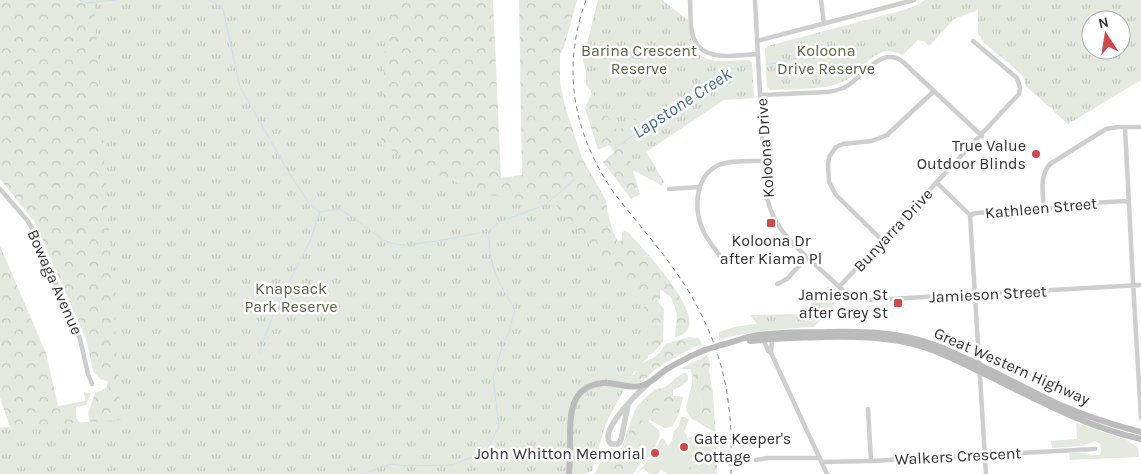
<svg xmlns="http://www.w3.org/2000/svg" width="1141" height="474" font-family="Karla,sans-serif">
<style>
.grass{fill:#e3e9de}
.forest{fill:url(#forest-crowns)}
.park{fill:url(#park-tufts);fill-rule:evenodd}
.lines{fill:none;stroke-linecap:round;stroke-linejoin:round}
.stream{stroke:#cfdeea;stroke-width:1}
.minor{stroke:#cecece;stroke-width:4.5}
.tertiary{stroke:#cecece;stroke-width:5.5}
.secondary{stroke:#bbb;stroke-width:6}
.rail{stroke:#868686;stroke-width:1;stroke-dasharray:5 4;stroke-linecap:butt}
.secondary-bridge{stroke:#bbb;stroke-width:6}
.poi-dot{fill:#d44749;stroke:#fff;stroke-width:2}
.labels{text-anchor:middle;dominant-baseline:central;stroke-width:5;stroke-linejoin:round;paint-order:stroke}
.park-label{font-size:16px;fill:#526842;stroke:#fff}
.poi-label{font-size:16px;fill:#313131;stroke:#fff;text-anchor:end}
.street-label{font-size:16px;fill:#313131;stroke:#fff}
.water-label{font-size:18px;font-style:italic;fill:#466d8b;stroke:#fff}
</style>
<defs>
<pattern id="forest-crowns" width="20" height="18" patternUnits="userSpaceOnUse" patternTransform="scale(1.25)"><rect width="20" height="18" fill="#e3e9de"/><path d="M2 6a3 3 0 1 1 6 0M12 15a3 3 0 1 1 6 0" fill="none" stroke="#c3c8bf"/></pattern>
<pattern id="park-tufts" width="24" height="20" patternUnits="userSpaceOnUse" patternTransform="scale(1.25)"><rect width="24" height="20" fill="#e3e9de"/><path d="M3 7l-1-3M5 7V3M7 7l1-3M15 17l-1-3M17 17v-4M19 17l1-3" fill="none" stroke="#c3c8bf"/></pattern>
</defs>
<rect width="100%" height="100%" fill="#fff"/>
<path class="grass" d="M761,323H818L814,327C781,329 751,330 719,340V332L734,327Z
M689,364C692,377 696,377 694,392L698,395L702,401L701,408L694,413C699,419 702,423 709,426L715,424L716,433L691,418L686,410C687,396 696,383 690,369H680Z
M655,389L651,396C659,409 662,416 678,416L672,427L664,428L650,420L648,421L659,430L660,435L651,456L640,464L633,474H631L642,439L632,419L627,438L612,474H595L603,454L617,450L622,447L634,412L638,405Z
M681,417H685L689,420L684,432L686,433L687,439C694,434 700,434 707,437L708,435L705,431L716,437L717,454L711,460L707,474L693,469L685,463L675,465L678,474H667L661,469L658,474H650L643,468L637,474C642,466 649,461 654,453L656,454L657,452L655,450L660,440L663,438L668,446L672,441L674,431L679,426Z
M1076,423L1127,440L1138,448L1139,457L1070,460L1069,453C1073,453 1078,452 1082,453C1090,453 1105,462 1100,444L1095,441L1082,446L1052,448L1051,441L1077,439Z"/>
<path class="forest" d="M0,0H493L501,178L522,175L519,0H577L564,47L560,54V83L565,106L582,158L606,200L607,210L613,232L618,242L622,240V233L624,231L629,233C642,248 705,313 686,332C683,335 679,336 675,337L677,314L671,297L660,289V298L658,302L664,309L663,341L653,353L614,372L0,474V428L10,427L0,398V246L46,353L58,406L85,401L84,392L91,393L86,405L76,407V418L80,423L90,422L88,414L95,393L101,391L107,387L108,381L100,379L93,371L86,339L34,221L0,179Z
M598,0H662L688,20L692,42L697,52L702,64L645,152L656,168L633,171L640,194L631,199L603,162L614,152L609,145L598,150L585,108L594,87L586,72L583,60Z
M689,337L699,338L702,345C686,350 670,360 656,369C650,374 644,381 637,384C632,386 627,383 622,381L627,378L635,374L636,371L630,368C643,362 660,358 665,344Z
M707,355L710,362L709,371L713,394L715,424L709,426L694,418V413L701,408L702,401L698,395L694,392C696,377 692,377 689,364Z
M686,373L688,376V380L683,385L673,390V396H679L683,398L678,416H669L660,410L649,415L641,409L643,403L655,389C673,388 672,376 686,373Z
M632,418H639L651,428L642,439L631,474H612V472L605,470L604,464L606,459L615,457L618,461L627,438Z
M717,454V474H678L675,465L680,461L685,463L693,469L707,474L711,460Z"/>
<path class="park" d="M94,0H387L381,144L426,170L488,195L543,201V205L555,204L644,308L648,334V358L636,368L606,423L592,471L585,474H0V428L121,420Z
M600,0H662L686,19C687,40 692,57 716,61L749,60L752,63L754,98L724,100L646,152L664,182L661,185L633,170L624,141L642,128L662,117L658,110L630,121L618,131L586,84V62L588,42L593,20Z
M925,0H1141V80L1068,124L1026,86L1023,77L1020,73L982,41L981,37L978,34V10L954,19L929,46L924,41L918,40L903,55C873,40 864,74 840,83C824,90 789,89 770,90L767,87L765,49L768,46L907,9L917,5ZM1091,20H1121V50H1091Z
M828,286L840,297L817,324L759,326L750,315L802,314Z"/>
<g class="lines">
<path class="stream" d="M80,0L86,3L116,0
M209,0L223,9L240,87L289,173L309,203L320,212L339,209L354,218L383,240L394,244L406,245L437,241L489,231
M767,65L836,49
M615,148L731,69L751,65
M259,353L275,310L310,241L320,212
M363,474L391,464L406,466L452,465L485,452L499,427L493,378L503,344L509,332L515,309C498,283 488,264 489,231L499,222L545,205L575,179"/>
<path class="minor" d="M690,0C691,12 689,27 694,39C704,63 738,55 758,54
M755,0L765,187C770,224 788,239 813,263C825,273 836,284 847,294L857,299L871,300L1141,285
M821,0L824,24
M757,41L914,0
M760,95L828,92C834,91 841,90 847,86C863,76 882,45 903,62L982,136
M1125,128L1133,282L1141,418
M937,183L970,215
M0,189L27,220L32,228L80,339L88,374L92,384
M669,189L699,187
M1044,209C1043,193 1039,177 1050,164L1106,129L1118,127H1141
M970,215L986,474
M970,215L976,213L1055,208L1088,203L1128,201
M883,241L836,195L829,182L828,164L829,157L836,147L843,144L872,141L887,135L934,91
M723,260C716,250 706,239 702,228C693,205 696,174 721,164C734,160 750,161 764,161
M777,284L787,279L807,257
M839,287L1016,97L1019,94L1020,88L1017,78L973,41
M763,338L768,351L771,353L827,474
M771,353L772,339
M868,409L871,461
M756,460L768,458H820
M822,462L871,461L1095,449"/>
<path class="tertiary" d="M628,405L621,440L618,444H611C609,442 608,441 608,437C608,423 637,393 648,384"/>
<path class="secondary" d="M750,341C774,338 798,338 822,337C857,336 890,337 924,347C944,354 964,364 983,373C1034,398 1085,427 1141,439
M721,345C733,342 745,337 758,335C780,332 803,332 826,332C863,331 899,332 935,345C977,361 1017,385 1058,404C1085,416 1113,425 1141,432
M569,474C570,462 570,451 570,439C570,414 570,386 603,383C615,382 628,389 641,386C651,383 658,375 667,369C679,362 692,355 705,350"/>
<path class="rail" d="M586,0C561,69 573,133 614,193C638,224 665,254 686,287C709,324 725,366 729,409C732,431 731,452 731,474"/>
<path class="secondary-bridge" d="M705,350L721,345"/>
</g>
<g class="poi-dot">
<circle cx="1036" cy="154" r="5"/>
<rect x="766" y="218" width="10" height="10" rx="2.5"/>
<rect x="893" y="298" width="10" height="10" rx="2.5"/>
<circle cx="684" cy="447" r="5"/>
<circle cx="655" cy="453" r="5"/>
</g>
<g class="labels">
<g class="park-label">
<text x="639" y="50">Barina Crescent<tspan x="639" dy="18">Reserve</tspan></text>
<text x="826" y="50">Koloona<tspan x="826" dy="18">Drive Reserve</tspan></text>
<text x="291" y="288">Knapsack<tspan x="291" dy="18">Park Reserve</tspan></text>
</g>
<g class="poi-label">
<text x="1026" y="145">True Value<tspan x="1026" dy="18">Outdoor Blinds</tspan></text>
<text x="771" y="240" text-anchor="middle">Koloona Dr<tspan x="771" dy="18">after Kiama Pl</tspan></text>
<text x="888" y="294">Jamieson St<tspan x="888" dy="18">after Grey St</tspan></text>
<text x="694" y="438" text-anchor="start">Gate Keeper's<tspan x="694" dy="18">Cottage</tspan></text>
<text x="645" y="453">John Whitton Memorial</text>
</g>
<g class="street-label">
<text transform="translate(765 148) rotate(-94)">Koloona Drive</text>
<text transform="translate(1041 208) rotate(-5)">Kathleen Street</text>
<text transform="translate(893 230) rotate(-47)">Bunyarra Drive</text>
<text transform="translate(55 282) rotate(66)">Bowaga Avenue</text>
<text transform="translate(988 294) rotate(-3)">Jamieson Street</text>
<text transform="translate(1012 366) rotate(24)">Great Western Highway</text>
<text transform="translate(958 456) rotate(-3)">Walkers Crescent</text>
</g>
<g class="water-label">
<text transform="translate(682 103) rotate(-33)">Lapstone Creek</text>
</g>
</g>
<g transform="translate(1106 35) rotate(348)"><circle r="24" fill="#ffffff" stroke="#adadad"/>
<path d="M0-4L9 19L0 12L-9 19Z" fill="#d44749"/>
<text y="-8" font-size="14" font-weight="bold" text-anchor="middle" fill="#313131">N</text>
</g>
</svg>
